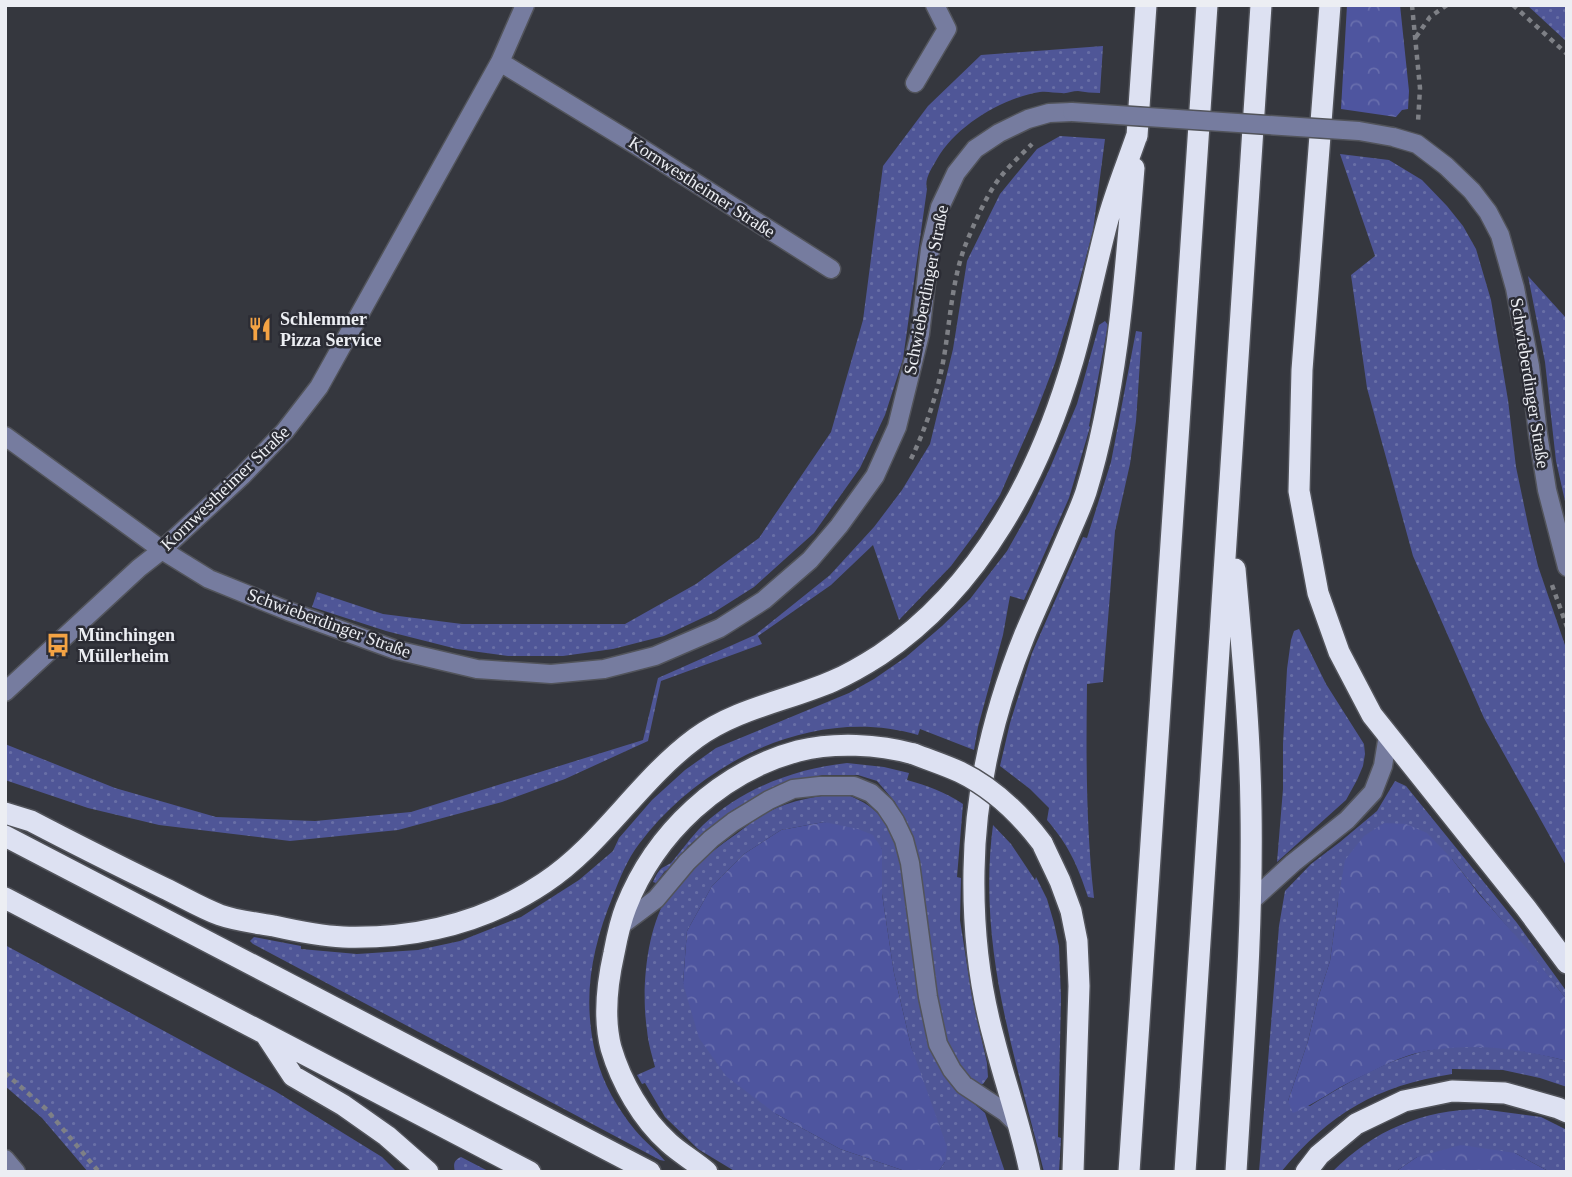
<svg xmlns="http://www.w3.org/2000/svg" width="1572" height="1177" font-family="Georgia,serif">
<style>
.grass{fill:url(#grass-dots)}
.forest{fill:url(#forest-crowns)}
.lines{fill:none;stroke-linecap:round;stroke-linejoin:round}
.minor-casing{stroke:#52545b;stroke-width:21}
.highway-casing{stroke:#52545b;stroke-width:24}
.path{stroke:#7e8086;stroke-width:4.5;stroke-dasharray:5 5;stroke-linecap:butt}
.minor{stroke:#767c9f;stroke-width:18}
.highway{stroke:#dde1f2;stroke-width:21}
.minor-bridge-casing{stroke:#52545b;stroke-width:21;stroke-linecap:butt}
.highway-bridge-casing{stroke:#52545b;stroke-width:24;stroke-linecap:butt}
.minor-bridge{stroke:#767c9f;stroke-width:18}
.highway-bridge{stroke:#dde1f2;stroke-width:21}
.labels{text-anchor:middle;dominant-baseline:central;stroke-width:5;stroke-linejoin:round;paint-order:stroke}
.street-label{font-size:18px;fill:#eceef3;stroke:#2b2c34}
.poi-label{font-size:18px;font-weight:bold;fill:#eceef3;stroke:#2b2c34;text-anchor:start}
</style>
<defs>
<pattern id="grass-dots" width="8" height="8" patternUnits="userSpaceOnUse" patternTransform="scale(1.75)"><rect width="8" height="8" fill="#4f5697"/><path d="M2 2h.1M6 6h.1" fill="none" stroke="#686fa6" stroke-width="1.8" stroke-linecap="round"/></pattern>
<pattern id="forest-crowns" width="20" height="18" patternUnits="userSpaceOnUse" patternTransform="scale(1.75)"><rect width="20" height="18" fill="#4e559f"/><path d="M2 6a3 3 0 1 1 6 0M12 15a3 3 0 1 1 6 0" fill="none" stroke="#686ead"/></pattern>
</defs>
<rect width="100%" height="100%" fill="#35373e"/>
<path class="grass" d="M1527,5H1567V42Z
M1103,46L1100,93C1092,93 1085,92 1078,91C1072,91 1067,94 1062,93C1054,93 1047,91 1040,92C1002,98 956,126 937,159C932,168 924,179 927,189L903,359L885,415L860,468L814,533L754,587L713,613L664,636L613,649L563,656H508L457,649L386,631L312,607L317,592L383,614L462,624H625L696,584L759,538L831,432L863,320L883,166L928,106L981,55Z
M1060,136L1105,139L1093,231L1076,294L1055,363L1036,413L1000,495L977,531L951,566L899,620L873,545L831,585L758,636L762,644L661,681L648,741L565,779L502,802L398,830L290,841L159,825L88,808L5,780V744L115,788L216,817L315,821L411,812L643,740L658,678L755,635L830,575L874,527L902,490L930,444L953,349L967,261L1000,194L1037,149Z
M1340,154L1389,160L1422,180L1447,206L1463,226L1476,249L1491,300L1508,400L1516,467L1529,529L1538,566L1567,651V867L1484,718L1413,556L1367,388L1351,275L1375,256Z
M1528,276L1567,319V510L1556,461L1545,362Z
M1105,321L1108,325L1089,426L1090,427L1069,498L1024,600L1010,596L1003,635L978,727L974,750L920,729L918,735C815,705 701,761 639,844C627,860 620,878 613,896C591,950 582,999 596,1056C603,1084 618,1109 635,1130C644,1141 656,1150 665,1161L660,1160L253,944L250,941L254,937L301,946V949L357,954L418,950L460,941L521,917L579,880L613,851L619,838L652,800L685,770L716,748L849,693L874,679L906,657L942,626L970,599L1007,551L1029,512L1050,468L1077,404L1099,325Z
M1136,331L1142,332L1136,421L1130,464L1115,531L1103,682L1087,684C1086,756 1086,827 1094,898L1088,897C1077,864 1069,846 1047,820L1049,808L1030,789L1000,766L1010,723L1032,653L1083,537L1087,538L1111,462Z
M1299,629L1326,684L1364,744L1365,754L1363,766L1357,780L1346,800L1277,862L1283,789V744L1287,669L1291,640L1294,631Z
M847,763L884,767L909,773L907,780C928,786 945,792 963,804L957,877L961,878L960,920L972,997L987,1063L988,1077L983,1084H974L961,1070L947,1043L937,1001L914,843L895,802L877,781L858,775H822L795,782L762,794L733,810L688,846L671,869L665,871L656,883L653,882C655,877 658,871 662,868C665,866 668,865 671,863C682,850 691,837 703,825C743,788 794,769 847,763Z
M1395,781L1406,786L1517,923L1567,992V1000C1530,952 1489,907 1452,859L1338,901L1330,961L1318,998L1308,1041L1288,1101L1310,1106C1352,1080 1399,1052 1449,1047C1488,1043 1529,1051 1567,1061V1087L1540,1078L1503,1070L1452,1069V1074C1376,1086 1330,1113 1281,1172H1259L1279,926L1285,891L1311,864L1340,842L1377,811Z
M845,794C874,805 887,818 898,846L922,1007L940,1066L950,1083L985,1113L1005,1172H938L945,1162L911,1046L894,973L882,894V849L824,822L781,830L744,854L712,886L687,931L683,983L776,1114L840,1149L908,1172H736L698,1149L665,1117L645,1083L642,1084L637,1075L655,1067C652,1055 648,1043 647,1030C641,991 646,928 669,894C685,871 710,853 732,837C744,829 755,818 768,812C792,800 818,795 845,794Z
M993,825L1011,844L1035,880L1036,877L1047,899L1054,923L1059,946L1061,998L1058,1137L1061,1138L1059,1172H1044C1015,1056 977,946 993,825Z
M5,945L275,1091L382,1157L397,1172H88L42,1118L5,1086Z
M1481,1109L1541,1117L1567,1130V1172H1550L1515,1153L1417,1157L1395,1172H1332C1374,1130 1422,1110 1481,1109Z
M461,1157L490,1172H455C453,1164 454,1160 461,1157Z"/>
<path class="forest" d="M1347,5H1400L1409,91L1408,109L1402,110L1396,117L1341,109Z
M824,822L858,829L873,835L882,849V894L894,973L911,1046L947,1147L945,1162L938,1172H908L840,1149L776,1114L726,1076L699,1038L683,983L687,931L712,886L744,854L781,830Z
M1384,823L1406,824L1427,833L1452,859L1479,894L1530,952L1567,1000V1061C1516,1048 1465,1041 1413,1054C1393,1060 1373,1071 1354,1080C1333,1090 1315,1104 1293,1113L1288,1101L1308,1041L1318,998L1330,961L1338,901L1345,860L1364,836Z
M1461,1145L1515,1153L1550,1172H1395L1417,1157Z"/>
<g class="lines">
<g class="minor-casing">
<path id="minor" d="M500,62L636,145L831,269
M915,83L947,29L935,5
M1393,137L1417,144L1446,166L1472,191L1488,212L1500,235L1515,288L1530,366L1538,434L1547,490L1567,567
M5,436L162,550L209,579L288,611L396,650L477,669L551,674L604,669L655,656L720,628L764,600L810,560L839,526L875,476L897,427L920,334L930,249L940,207L956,173L975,149L999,133L1028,119L1049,113L1072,112
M5,692L139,568L162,550L242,476L285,431L319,387L500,62L525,5
M1249,903L1293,863L1347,820L1373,792L1383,766L1388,735
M620,926L656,899L687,862L711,839L733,822L769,800L793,789L820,786H854L871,793L885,806L895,821L904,840L910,863L928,997L938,1044L952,1070L964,1085L1005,1112L1019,1126
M5,1159L16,1172"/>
</g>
<g class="highway-casing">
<path id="highway" d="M1330,5L1302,370L1299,491L1318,593L1339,652L1372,715L1526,908L1567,963
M1137,136L1146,5
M1235,569C1242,649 1250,729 1251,809C1253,930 1243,1051 1236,1172
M5,813L31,821C75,844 119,866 164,888C183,897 201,908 220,915C237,921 257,923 274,926C296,931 321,936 343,937C414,939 484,923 544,883C602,845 639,780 696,738C737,708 787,701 833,681C849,674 866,664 880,655C981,587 1040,474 1073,360C1086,315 1095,269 1107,223C1115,193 1127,164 1137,135
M5,836L650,1172
M1042,843L1060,881L1071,911L1077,941L1079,986L1073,1172
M5,898L530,1172
M266,1035L293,1076L343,1105L387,1136L428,1172
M707,1172C694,1161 680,1153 669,1143C642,1119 621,1082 611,1048C603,1017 607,984 614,953C617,937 620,922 626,907C655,833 720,772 798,751C834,742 878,744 914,754
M1030,1172C1021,1127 1005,1083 994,1039C979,985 973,926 974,871C975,790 995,708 1025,634C1039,601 1054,569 1068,536C1074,522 1081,507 1086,492C1118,387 1125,277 1134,168
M1129,1172C1154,783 1182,394 1207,5
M1185,1172L1261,5
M1306,1172L1319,1155L1356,1124L1404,1101L1452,1091L1505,1093L1558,1108L1567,1112"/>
</g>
<path class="path" d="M1412,5L1420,88L1418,122
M1513,5L1567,54
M1416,37L1430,17L1447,5
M911,459C926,428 938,392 944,357C950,321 952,281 965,246C974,224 987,193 1002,175C1011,164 1022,154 1032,144
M1552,585L1567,627
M5,1073L46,1109L99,1172"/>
<use href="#minor" class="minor"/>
<use href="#highway" class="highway"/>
<g class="minor-bridge-casing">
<path id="minor-bridge" d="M1072,112L1359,131L1393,137"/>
</g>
<g class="highway-bridge-casing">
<path id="highway-bridge" d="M914,754C929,760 945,765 960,772C993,788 1020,814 1042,843"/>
</g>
<use href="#minor-bridge" class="minor-bridge"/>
<use href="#highway-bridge" class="highway-bridge"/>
</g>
<defs>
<g id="restaurant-bare" transform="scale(1.89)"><path d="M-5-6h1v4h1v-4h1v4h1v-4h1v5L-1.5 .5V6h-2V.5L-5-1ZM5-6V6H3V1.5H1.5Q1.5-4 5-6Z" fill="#f4a344" stroke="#2b2c34" stroke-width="2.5" paint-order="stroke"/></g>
<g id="bus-bare" transform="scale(1.89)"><path d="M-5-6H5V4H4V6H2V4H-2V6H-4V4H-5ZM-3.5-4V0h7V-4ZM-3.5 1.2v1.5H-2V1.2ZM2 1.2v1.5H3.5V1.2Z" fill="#f4a344" stroke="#2b2c34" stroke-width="2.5" paint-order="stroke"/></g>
</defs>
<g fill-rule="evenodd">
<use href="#restaurant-bare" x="260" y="329"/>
<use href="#bus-bare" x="58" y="645"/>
</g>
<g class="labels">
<g class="street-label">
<text transform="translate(702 187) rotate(33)">Kornwestheimer Straße</text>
<text transform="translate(926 290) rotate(-79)">Schwieberdinger Straße</text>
<text transform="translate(1530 383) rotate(81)">Schwieberdinger Straße</text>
<text transform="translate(225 488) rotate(-44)">Kornwestheimer Straße</text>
<text transform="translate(329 623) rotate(20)">Schwieberdinger Straße</text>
</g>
<g class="poi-label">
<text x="280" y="319">Schlemmer<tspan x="280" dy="21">Pizza Service</tspan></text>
<text x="78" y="635">Münchingen<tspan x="78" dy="21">Müllerheim</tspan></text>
</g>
</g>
<rect width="1572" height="1177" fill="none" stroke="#eceef3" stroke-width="14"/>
</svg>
